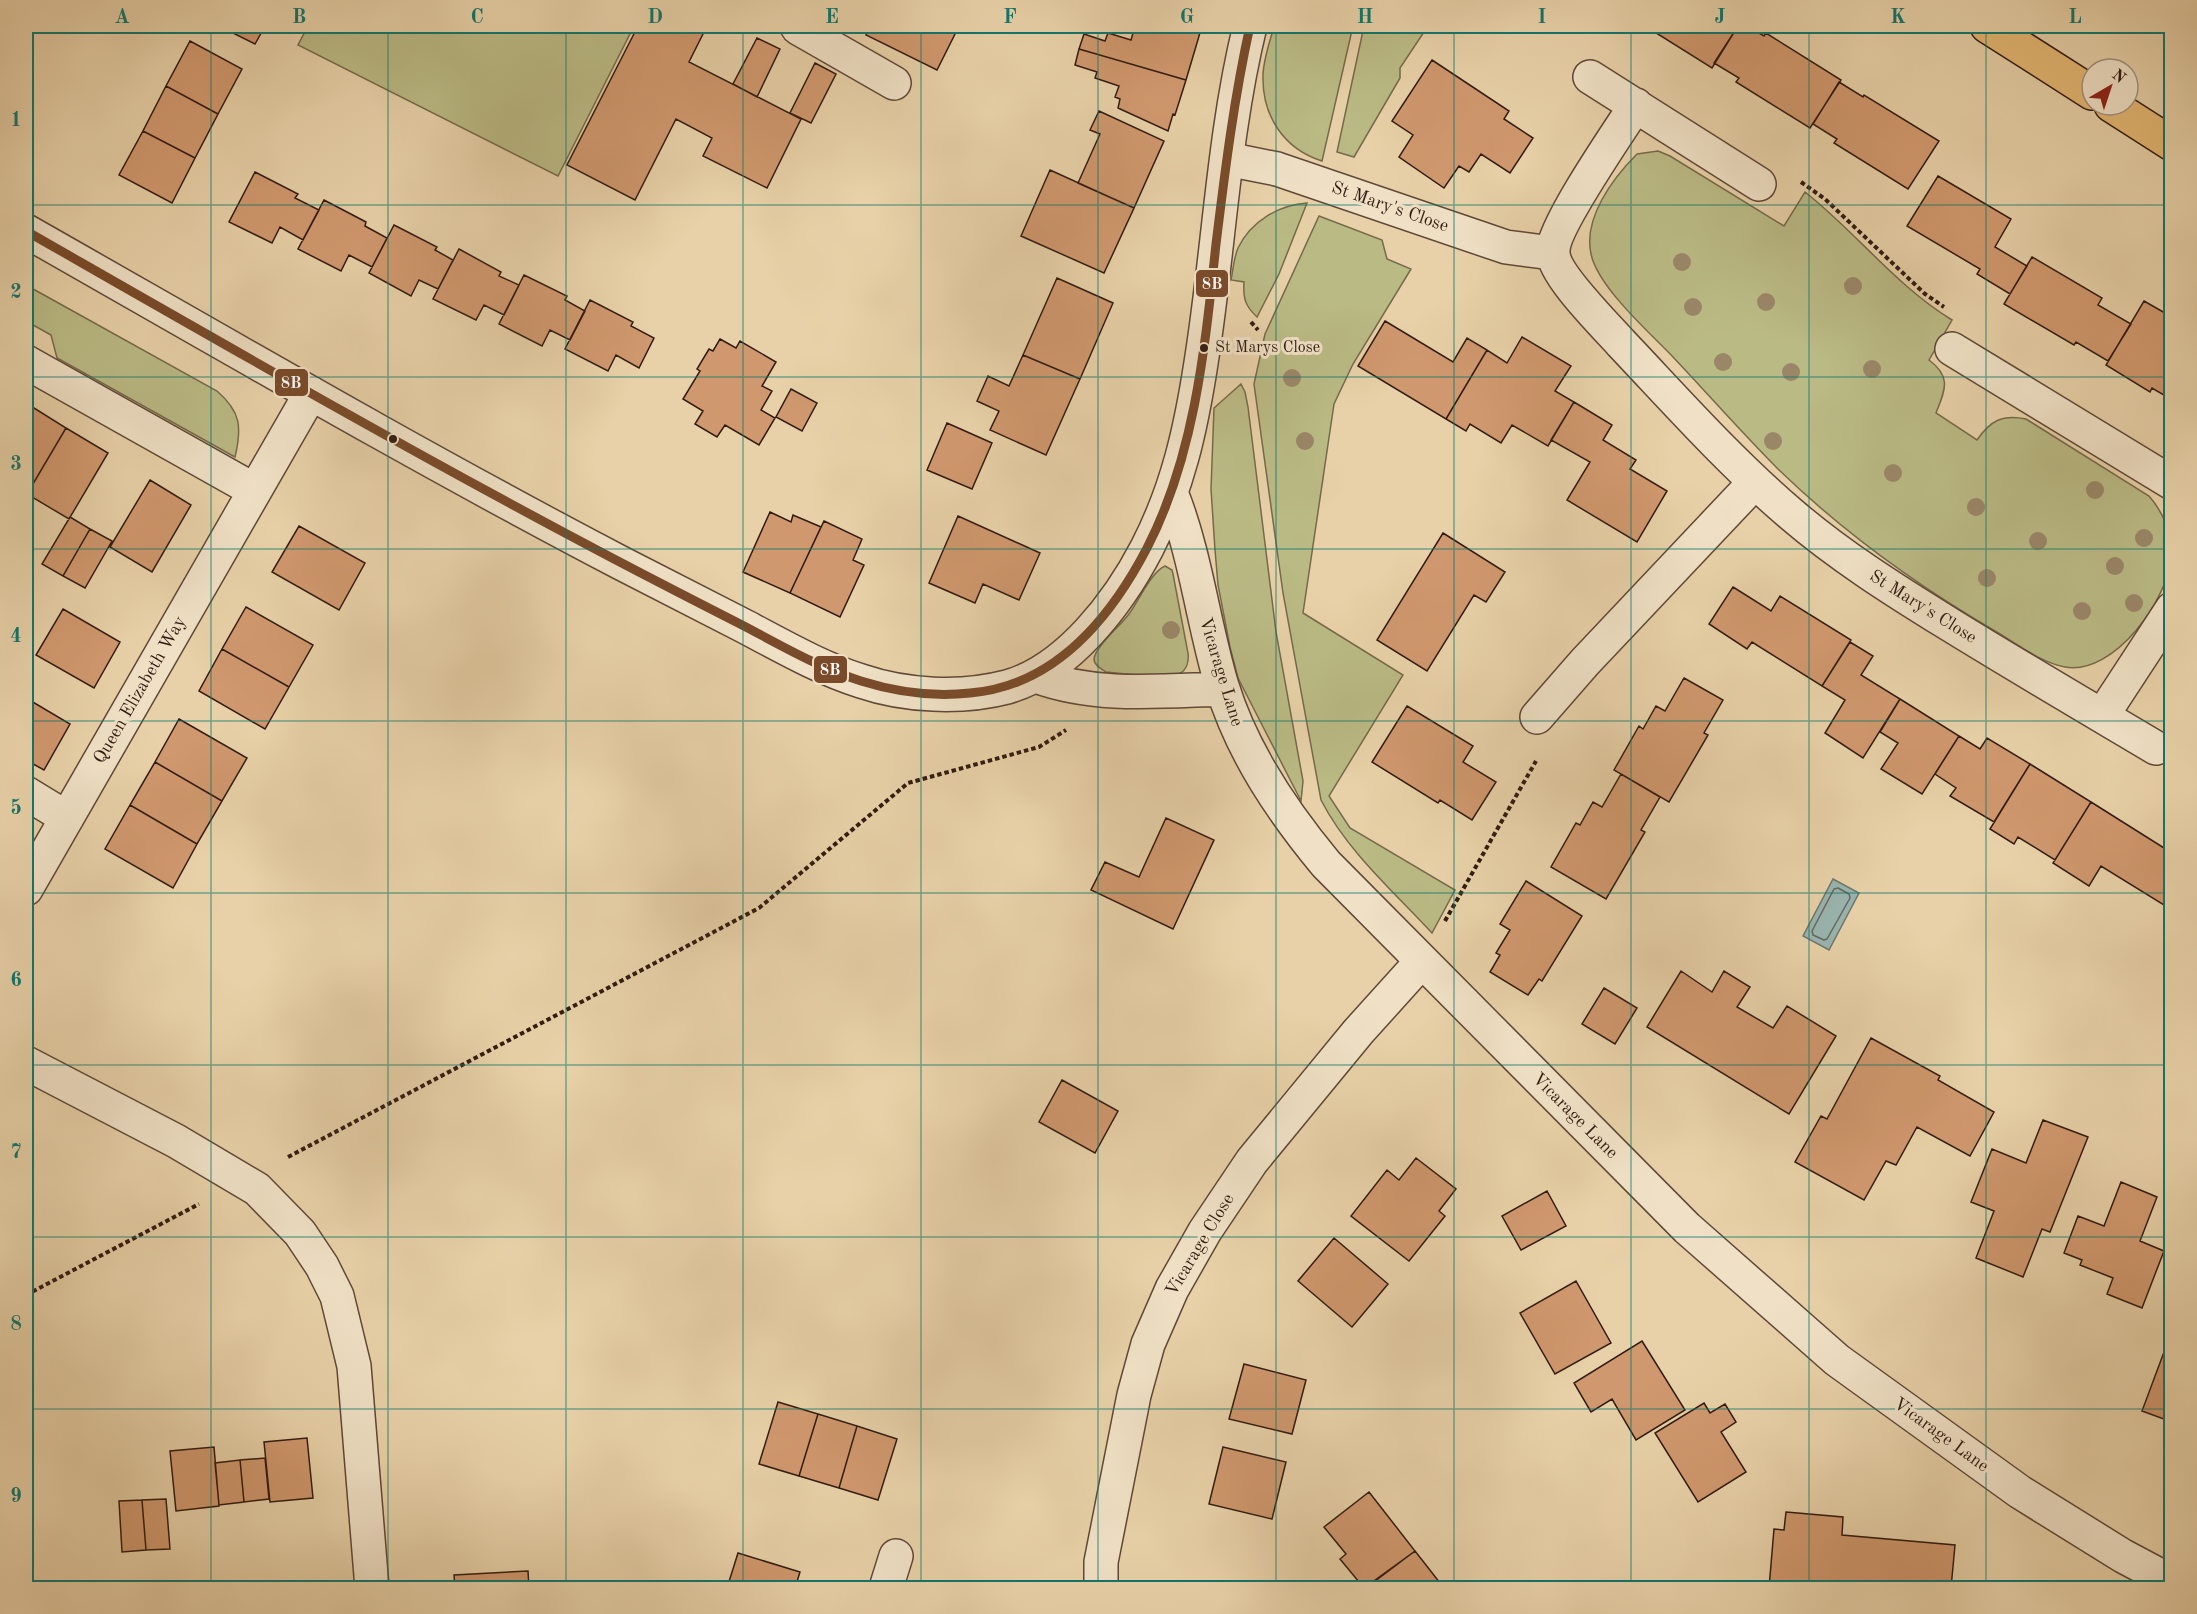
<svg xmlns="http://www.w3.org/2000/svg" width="2197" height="1614" font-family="'Old Standard TT',serif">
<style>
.green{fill:#baba85;stroke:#766a4b;stroke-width:1.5}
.water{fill:#99b5af;stroke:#6f7770;stroke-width:1.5}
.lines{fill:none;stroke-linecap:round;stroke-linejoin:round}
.shore{stroke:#656860;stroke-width:1.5}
.building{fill:#d0986e;stroke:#311b11;stroke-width:1.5}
.minor-casing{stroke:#5f4837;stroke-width:36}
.major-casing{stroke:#311b11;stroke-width:36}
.path{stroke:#311b11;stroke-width:4;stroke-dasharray:4.5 3;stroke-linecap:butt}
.minor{stroke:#f0e1c6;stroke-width:33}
.major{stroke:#e4b874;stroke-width:33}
.bus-1-casing{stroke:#f0e1c6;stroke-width:14}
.bus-1{stroke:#7a4b2a;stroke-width:9}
.tree{fill:#9a8768}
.grid{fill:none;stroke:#0f766e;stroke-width:1.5;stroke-opacity:0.55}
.bus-dot{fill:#311b11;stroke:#f0e1c6;stroke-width:2}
.labels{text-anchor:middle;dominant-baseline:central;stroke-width:6;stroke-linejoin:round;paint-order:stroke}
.bus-label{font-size:16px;fill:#311b11;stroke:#f0e1c6;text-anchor:start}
.street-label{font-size:18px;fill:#311b11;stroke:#f0e1c6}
.line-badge{stroke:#f0e1c6;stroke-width:2}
.badge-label{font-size:16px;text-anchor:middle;font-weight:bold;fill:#fff}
.neatline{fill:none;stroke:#0f766e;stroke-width:2}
.grid-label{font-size:20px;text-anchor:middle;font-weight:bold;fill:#0f766e}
</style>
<rect width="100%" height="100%" fill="#e8d1a8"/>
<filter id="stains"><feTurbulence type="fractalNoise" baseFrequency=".00333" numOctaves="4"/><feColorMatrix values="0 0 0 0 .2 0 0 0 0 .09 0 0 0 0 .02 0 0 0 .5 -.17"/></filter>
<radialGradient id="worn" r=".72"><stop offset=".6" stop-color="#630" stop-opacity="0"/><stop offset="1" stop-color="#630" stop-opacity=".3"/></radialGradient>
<path class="green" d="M308,26H634L558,176L298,45Z
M1274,26H1353L1322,161C1284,149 1262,116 1263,76C1263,60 1270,42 1274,26Z
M1364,26H1428L1400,68V78L1354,157L1337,152Z
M1658,151L1670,156L1784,226L1805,192C1856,232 1896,286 1952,320L1929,360C1952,377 1945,390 1936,413L1977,440C1990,421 2002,414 2026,419L2149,496C2163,512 2172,533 2171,555C2170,598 2114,676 2065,667C2040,662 2017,644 1995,631C1918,586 1843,532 1778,469C1742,433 1708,394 1673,357C1649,332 1598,287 1591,254C1583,218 1613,178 1637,154Z
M1307,203L1279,274L1257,317C1245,306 1243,298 1244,282L1231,280C1233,270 1234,257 1238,248C1251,221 1279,205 1307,203Z
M1319,216L1382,240L1387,259L1411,269L1353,364L1334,404L1303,613L1403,675L1329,796L1350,828L1455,890L1432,933C1394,892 1347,851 1321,800L1283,593L1254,384L1265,334Z
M26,285L217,391C241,412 242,427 235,457L57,358L51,335L26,321Z
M1241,384L1245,392L1248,407L1276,632L1303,781L1301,801L1238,678L1230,647L1218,585L1215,550L1211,489L1214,408Z
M1165,566L1172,570L1173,574L1188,653C1189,661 1187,670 1179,674C1168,680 1120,673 1106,672C1101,669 1094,665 1094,659C1095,647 1121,625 1129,614C1138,602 1151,572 1165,566Z"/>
<path class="water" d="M1833,879L1859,893L1829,950L1803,936Z"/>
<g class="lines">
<path class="shore" d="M1838,888L1849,894L1850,898L1827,939L1824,940L1813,935L1812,931L1834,889Z"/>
</g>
<path class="building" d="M219,26H265L255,44Z
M638,26H707L689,62L801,119L767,188L703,156L712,138L676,119L635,200L567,165Z
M871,26H959L937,70L866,35Z
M1133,26H1202L1186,80L1079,49L1084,34L1105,41L1108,33L1131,40L1135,26Z
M1645,26H1738L1712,68Z
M1738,26H1747L1764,36L1766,33L1841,80L1810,128L1736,82L1739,78L1714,63Z
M757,38L780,49L757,97L733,84Z
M190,41L242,69L218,114L166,86Z
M1079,49L1186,80L1175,115L1173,114L1168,131L1118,108L1120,99L1115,97L1119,86L1095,78L1097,72L1075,65Z
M1432,60L1509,111L1504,119L1533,138L1510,173L1481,154L1469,172L1459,166L1444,188L1399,157L1413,135L1392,121Z
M815,63L836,74L811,123L790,113Z
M1839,82L1863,97L1864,95L1939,141L1908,189L1834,143L1837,139L1813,124Z
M166,86L218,114L195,158L143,131Z
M1099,111L1164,141L1134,208L1078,183L1100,134L1090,130Z
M143,131L195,158L172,203L119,175Z
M1050,170L1134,208L1104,273L1021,236Z
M255,172L298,194L295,198L319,210L303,240L280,227L272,243L229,222Z
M1938,176L2011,219L1995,247L2027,266L2010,294L1977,274L1980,269L1907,226Z
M324,200L366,222L365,226L387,238L372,267L349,255L341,271L298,249Z
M394,225L437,247L435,250L453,260L438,289L419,280L411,296L369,273Z
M459,249L501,272L499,276L519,285L504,315L484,305L476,320L433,299Z
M2032,257L2102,298L2098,305L2131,324L2108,361L2076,342L2074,345L2004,304Z
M524,275L567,296L565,300L585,311L570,340L550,330L542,346L499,324Z
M1057,278L1113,303L1080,379L1023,355Z
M590,300L633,322L631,326L654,338L639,368L616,355L608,371L565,349Z
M2144,301L2172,317V394L2169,398L2152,388L2150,392L2106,365Z
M1385,321L1453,362L1467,338L1487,350L1446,419L1358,366Z
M1522,337L1571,366L1555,391L1574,402L1548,446L1512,425L1501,443L1470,424L1466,431L1446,419L1487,350L1507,363Z
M720,339L736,348L740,341L776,362L762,386L772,391L761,410L775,418L759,445L725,425L717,437L695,424L703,411L683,399L700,371L697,369L709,349L713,351Z
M1023,355L1080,379L1046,455L990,430L999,411L977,401L988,376L1009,386Z
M791,389L817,403L802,431L776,417Z
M1574,402L1612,425L1603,440L1636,460L1630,469L1667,491L1637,542L1567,500L1590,462L1551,440Z
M26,403L66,428L27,494L26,493Z
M947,423L992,443L972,489L927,470Z
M66,428L108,453L69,519L27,494Z
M150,480L191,505L152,572L110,547Z
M770,512L791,522L793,515L821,527L790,593L743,572Z
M958,516L1040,553L1019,600L983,584L975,603L929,583Z
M70,517L90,529L63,576L42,564Z
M824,521L862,539L853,560L864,565L840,617L790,593Z
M299,526L365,563L339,610L272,572Z
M90,529L112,541L85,588L63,576Z
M1443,533L1505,572L1486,602L1474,595L1427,671L1377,640Z
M1733,587L1771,611L1780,596L1851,640L1822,686L1752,642L1747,649L1709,624Z
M246,607L313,645L289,687L222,649Z
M63,609L120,642L94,688L36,655Z
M1850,642L1873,656L1861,675L1900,699L1863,758L1825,733L1845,700L1822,686Z
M222,649L289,687L265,729L199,691Z
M1684,678L1723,700L1704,733L1708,735L1669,802L1614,770L1639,726L1643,729L1656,706L1665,711Z
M26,698L70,724L44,770L26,760Z
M1900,699L1959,736L1922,794L1881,769L1898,743L1880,732Z
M1407,706L1473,746L1463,762L1496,782L1472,820L1440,800L1438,803L1372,762Z
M179,719L247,758L222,801L155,762Z
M1959,736L1980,749L1987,738L2030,764L1994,822L1950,796L1956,788L1935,774Z
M155,762L222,801L197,844L130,805Z
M2030,764L2091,802L2055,860L2018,837L2014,844L1990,829Z
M1621,774L1660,797L1641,830L1645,832L1606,899L1551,867L1576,823L1580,825L1593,802L1602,807Z
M2091,802L2172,853V910L2101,866L2089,886L2053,863Z
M130,805L197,844L173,888L105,849Z
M1166,818L1214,840L1173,929L1091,890L1105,862L1139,877Z
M1526,881L1582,916L1542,981L1539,979L1528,995L1490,972L1500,955L1496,953L1510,930L1500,924Z
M1681,971L1712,992L1724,971L1750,987L1737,1007L1773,1028L1787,1006L1836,1036L1789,1114L1647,1027Z
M1604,988L1637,1008L1615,1044L1582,1024Z
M1871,1038L1940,1076L1938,1080L1994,1112L1970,1156L1917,1127L1896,1165L1886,1161L1864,1200L1795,1162L1821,1116L1827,1119Z
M1062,1080L1118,1111L1095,1153L1039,1122Z
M2043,1120L2088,1137L2050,1232L2042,1229L2023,1277L1976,1258L1994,1211L1971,1202L1992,1149L2026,1163Z
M1416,1158L1456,1189L1439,1211L1445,1216L1409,1261L1351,1216L1387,1170L1399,1180Z
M2121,1182L2157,1197L2140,1241L2164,1251L2142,1308L2107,1294L2113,1278L2080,1265L2082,1260L2064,1253L2078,1216L2104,1226Z
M1547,1191L1566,1226L1521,1250L1502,1216Z
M1334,1238L1388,1284L1352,1327L1298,1281Z
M1576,1281L1611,1343L1555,1374L1520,1313Z
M1642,1341L1685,1410L1636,1440L1612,1399L1591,1412L1574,1383Z
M2167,1344L2172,1346V1422L2142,1411Z
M1244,1364L1306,1380L1292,1434L1229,1419Z
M778,1402L818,1414L799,1476L759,1464Z
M1704,1403L1710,1413L1725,1404L1736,1422L1721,1432L1746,1472L1698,1502L1655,1433Z
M818,1414L857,1426L839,1488L799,1476Z
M857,1426L897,1439L878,1500L839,1488Z
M307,1438L313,1498L270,1502L264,1442Z
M214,1447L219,1506L176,1511L170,1451Z
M1223,1447L1286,1462L1272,1519L1209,1504Z
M265,1458L269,1499L244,1502L240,1460Z
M240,1460L244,1502L219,1505L215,1463Z
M1369,1492L1415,1551L1364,1588L1340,1559L1346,1554L1324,1527Z
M166,1499L170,1549L146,1550L142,1500Z
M142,1500L146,1550L122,1552L119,1501Z
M1786,1512L1843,1517L1842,1535L1955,1545L1951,1588H1769L1774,1529L1784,1530Z
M1415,1551L1444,1588H1366Z
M738,1553L800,1572L795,1588H727Z
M528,1571L529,1588H455L454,1575Z"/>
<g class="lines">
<g class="minor-casing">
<path id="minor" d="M797,26L798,28L894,83
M1590,77L1759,184
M1636,105C1619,131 1553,227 1553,251C1552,273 1606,326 1621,343C1676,401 1730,462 1791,514C1840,556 1894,590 1949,624C2017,666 2087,707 2156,748
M1227,159L1277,169L1506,247L1552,253
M26,231C223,343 420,458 621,563C662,584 703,605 744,626C782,646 820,668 861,681C905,696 961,699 1007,687C1068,670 1119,602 1147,548C1178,488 1191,428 1201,363C1219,251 1223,136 1250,26
M1952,349L2172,483
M26,362L254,490
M1172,495C1196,556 1203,623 1222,686C1242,752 1282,811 1326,864L1687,1228L1837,1360L2020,1492L2123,1556L2172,1582
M1036,676C1096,698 1160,691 1223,689
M2102,716L2172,609
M1537,717L1585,662L1755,482
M26,793L67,818
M26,889L311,393
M26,1063L176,1141L257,1189L300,1233L322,1266L337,1296L354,1366L372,1588
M886,1588L896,1556
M1101,1588V1562L1134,1395L1148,1344L1172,1289L1205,1231L1252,1161L1358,1032L1422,961"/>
</g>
<g class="major-casing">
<path id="major" d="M1987,26L2092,93
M2111,105L2172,144"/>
</g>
<path class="path" d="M1801,182L1825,199L1925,294L1944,307
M1251,322L1258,330
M1445,921L1536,761
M288,1157L759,908L908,783L1039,747L1066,730
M26,1295L199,1204"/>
<use href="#minor" class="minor"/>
<use href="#major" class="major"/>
<g class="bus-1-casing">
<path id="bus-1" d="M26,231C215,339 404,448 597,550C646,576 695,601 744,626C782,646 820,668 861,681C896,692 933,697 970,693C1054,686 1110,619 1147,548C1195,455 1205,347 1216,244C1225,171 1234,98 1250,26"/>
</g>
<use href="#bus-1" class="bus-1"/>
</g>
<g class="tree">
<circle cx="1682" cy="262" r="9"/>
<circle cx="1853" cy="286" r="9"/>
<circle cx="1766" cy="302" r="9"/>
<circle cx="1693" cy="307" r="9"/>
<circle cx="1723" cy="362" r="9"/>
<circle cx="1872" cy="369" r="9"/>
<circle cx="1791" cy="372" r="9"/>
<circle cx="1292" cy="378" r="9"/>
<circle cx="1305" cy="441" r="9"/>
<circle cx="1773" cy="441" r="9"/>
<circle cx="1893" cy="473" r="9"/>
<circle cx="2095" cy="490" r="9"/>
<circle cx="1976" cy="507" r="9"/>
<circle cx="2144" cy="538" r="9"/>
<circle cx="2038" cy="541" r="9"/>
<circle cx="2115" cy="566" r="9"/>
<circle cx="1987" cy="578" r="9"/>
<circle cx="2134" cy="603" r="9"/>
<circle cx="2082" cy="611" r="9"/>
<circle cx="1171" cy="630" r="9"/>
</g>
<path class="grid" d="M211,26V1588M388,26V1588M566,26V1588M743,26V1588M921,26V1588M1098,26V1588M1276,26V1588M1454,26V1588M1631,26V1588M1809,26V1588M1986,26V1588M26,205H2172M26,377H2172M26,549H2172M26,721H2172M26,893H2172M26,1065H2172M26,1237H2172M26,1409H2172"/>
<g class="bus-dot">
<circle cx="1204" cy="348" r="5"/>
<circle cx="393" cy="439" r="5"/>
</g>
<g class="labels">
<g class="bus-label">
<text x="1215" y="348">St Marys Close</text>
</g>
<g class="street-label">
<text transform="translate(1390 207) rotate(19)">St Mary's Close</text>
<text transform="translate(1923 607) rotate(32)">St Mary's Close</text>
<text transform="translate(1221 672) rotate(73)">Vicarage Lane</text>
<text transform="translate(140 690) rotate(-60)">Queen Elizabeth Way</text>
<text transform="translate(1575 1116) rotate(45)">Vicarage Lane</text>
<text transform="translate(1200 1245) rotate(-59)">Vicarage Close</text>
<text transform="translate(1941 1435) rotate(36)">Vicarage Lane</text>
</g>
</g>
<g class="line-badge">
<rect x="1195" y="269" width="34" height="29" rx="6" fill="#7a4b2a"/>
<rect x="274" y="368" width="35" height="29" rx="6" fill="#7a4b2a"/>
<rect x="813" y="655" width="35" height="29" rx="6" fill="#7a4b2a"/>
</g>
<g class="badge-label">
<text x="1212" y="289">8B</text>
<text x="291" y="388">8B</text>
<text x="830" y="675">8B</text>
</g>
<rect width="2197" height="1614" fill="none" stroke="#e8d1a8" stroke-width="66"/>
<g transform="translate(2110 87) rotate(39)"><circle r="28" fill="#f0e1c6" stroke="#a4927e" stroke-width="1.5"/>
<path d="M0-4.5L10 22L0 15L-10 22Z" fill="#8f2418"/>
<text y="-9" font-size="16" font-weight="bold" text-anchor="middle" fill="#311b11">N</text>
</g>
<rect x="33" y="33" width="2131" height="1548" class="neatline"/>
<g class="grid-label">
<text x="122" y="23">A</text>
<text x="299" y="23">B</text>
<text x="477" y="23">C</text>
<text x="655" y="23">D</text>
<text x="832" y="23">E</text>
<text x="1010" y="23">F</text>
<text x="1187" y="23">G</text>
<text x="1365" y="23">H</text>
<text x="1542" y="23">I</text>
<text x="1720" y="23">J</text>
<text x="1898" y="23">K</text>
<text x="2075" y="23">L</text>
<text x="16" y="126">1</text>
<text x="16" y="298">2</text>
<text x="16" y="470">3</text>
<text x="16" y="642">4</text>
<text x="16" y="814">5</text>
<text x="16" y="986">6</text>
<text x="16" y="1158">7</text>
<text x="16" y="1330">8</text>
<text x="16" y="1502">9</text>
</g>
<rect width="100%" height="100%" filter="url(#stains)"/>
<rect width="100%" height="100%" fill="url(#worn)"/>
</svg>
